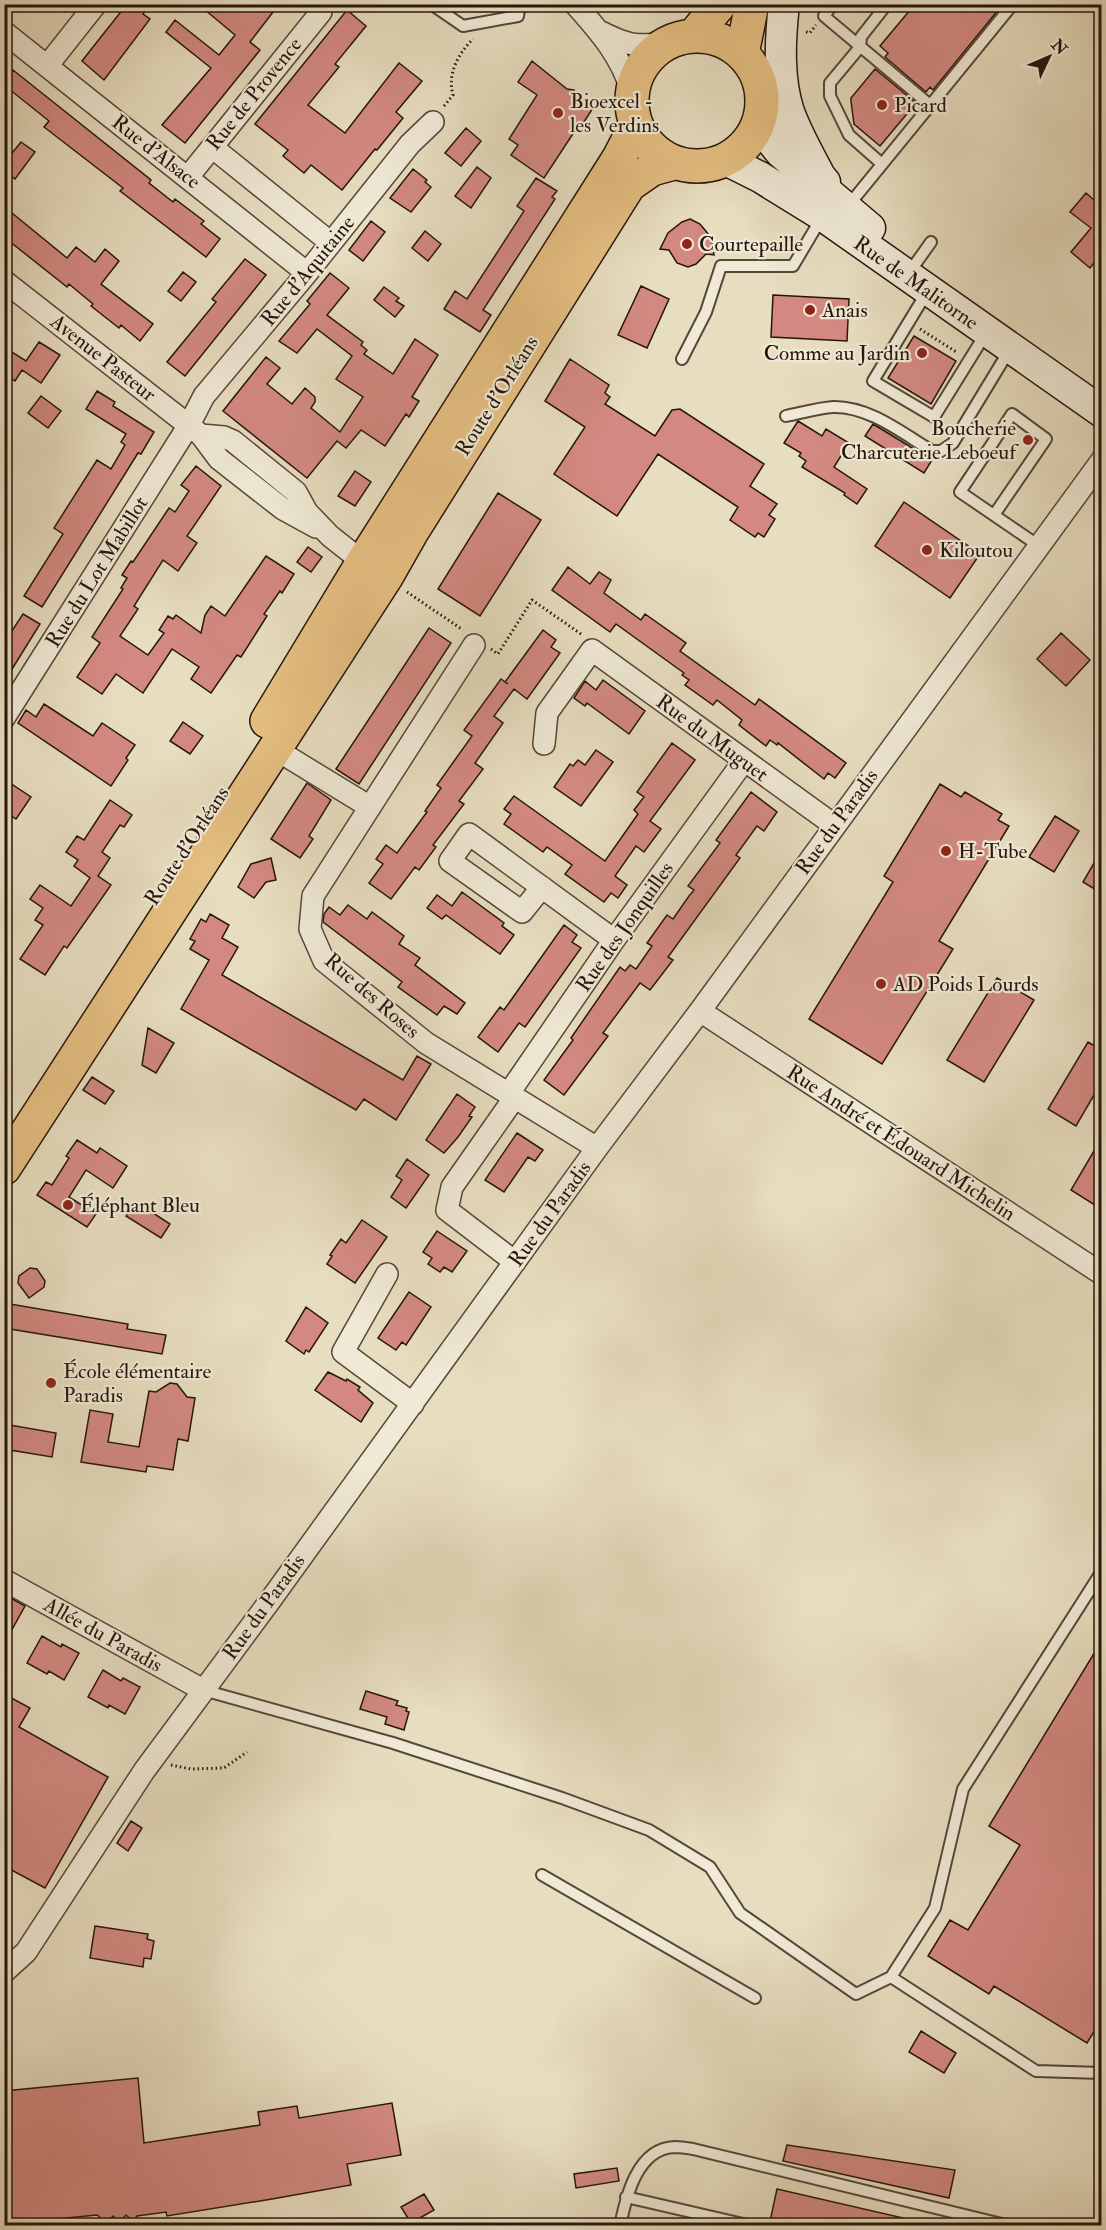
<svg xmlns="http://www.w3.org/2000/svg" width="1106" height="2230" font-family="'IM FELL Double Pica',serif">
<style>
.building{fill:#d38981;stroke:#26150c;stroke-width:1.5}
.lines{fill:none;stroke-linecap:round;stroke-linejoin:round}
.lane-casing{stroke:#564739;stroke-width:14}
.street-casing{stroke:#564739;stroke-width:24}
.secondary-casing{stroke:#26150c;stroke-width:33}
.primary-casing{stroke:#26150c;stroke-width:36}
.path{stroke:#26150c;stroke-width:3;stroke-dasharray:1.5 3;stroke-linecap:butt}
.lane{stroke:#efe9d5;stroke-width:10}
.street{stroke:#efe9d5;stroke-width:21}
.secondary{stroke:#efe9d5;stroke-width:30}
.primary{stroke:#e4be80;stroke-width:33}
.poi-dot{fill:#8f2418;stroke:#efe9d5;stroke-width:2}
.labels{text-anchor:middle;dominant-baseline:central;stroke-width:4.5;stroke-linejoin:round;paint-order:stroke}
.street-label{font-size:21px;fill:#26150c;stroke:#efe9d5}
.poi-label{font-size:21px;fill:#26150c;stroke:#efe9d5;text-anchor:start}
</style>
<rect width="100%" height="100%" fill="#e7ddbf"/>
<filter id="stains"><feTurbulence type="fractalNoise" baseFrequency=".00333" numOctaves="4"/><feColorMatrix values="0 0 0 0 .2 0 0 0 0 .09 0 0 0 0 .02 0 0 0 .5 -.17"/></filter>
<radialGradient id="worn" r=".72"><stop offset=".6" stop-color="#630" stop-opacity="0"/><stop offset="1" stop-color="#630" stop-opacity=".3"/></radialGradient>
<path class="building" d="M127,4H150L143,14L150,19L104,80L82,61Z
M198,4H264L273,12L250,42L260,50L185,143L162,125L211,68L166,32L175,20L219,55L235,35Z
M915,4H1003L933,90L930,87L926,92L885,57L888,53L880,46Z
M347,10L366,26L335,64L339,67L308,105L345,133L399,63L422,81L396,112L403,118L377,150L375,149L342,190L311,165L304,173L283,156L288,150L255,124Z
M532,61L567,89L574,90L578,97L593,108L582,125L580,123L544,178L511,155L518,145L509,139L537,95L518,82Z
M875,69L916,103L880,146L854,124L851,101V98Z
M13,70L151,180L149,183L173,202L175,199L204,221L201,224L220,239L206,257L120,191L123,188L44,127L49,121L4,85V82Z
M466,128L481,141L461,166L445,153Z
M21,142L35,152L15,179L4,171V163Z
M477,167L491,178L471,208L455,196Z
M413,169L427,180L425,182L431,187L411,212L390,198Z
M536,178L557,191L552,197L555,199L483,310L491,315L480,332L444,309L455,291L467,299L524,211L517,206Z
M1086,193L1101,206V254L1090,268L1071,252L1091,228L1070,212Z
M12,213L67,258L76,247L95,262L105,249L119,261L101,284L153,324L140,341L121,325L119,328L91,306L93,304L69,284L67,287L4,237V222Z
M690,219L700,224L709,235L712,243L714,255L706,254L696,264L688,267L677,263L669,250L660,249L668,233L682,222Z
M371,221L385,232L363,261L349,250Z
M425,231L441,244L428,261L412,248Z
M245,259L266,275L185,376L167,362L216,302L212,299Z
M183,272L196,282L181,301L168,291Z
M330,273L349,288L327,315L363,342L361,345L367,350L364,354L393,374L415,339L438,355L412,397L419,401L409,417L406,414L385,446L361,430L346,448L337,441L307,478L223,411L266,357L280,368L267,384L292,404L305,388L315,397V402L311,408L340,432L363,397L336,379L352,356L317,329L297,353L279,341L310,304L307,301Z
M641,286L669,299L647,348L618,335Z
M384,287L399,298L396,301L404,306L395,317L374,300Z
M773,295L849,299L847,341L771,337Z
M914,336L956,361L931,404L888,378Z
M39,342L60,355L41,383L22,370L15,381L4,374V347L26,361Z
M570,359L609,385L605,393L610,397L605,404L655,436L672,410L680,409L764,464L750,486L777,504L769,515L775,519L764,537L758,533L755,537L730,520L738,507L658,454L617,516L554,474L585,427L545,401Z
M97,391L115,402L113,406L154,432L141,454L138,453L42,607L24,596L63,534L54,528L97,460L111,469L125,445L121,442L126,434L86,409Z
M41,396L61,411L48,428L28,413Z
M798,421L822,436L826,429L849,443L834,467L867,489L857,504L844,495L845,493L802,467L806,461L799,456L801,453L784,443Z
M873,424L932,460L924,473L865,436Z
M196,466L221,486L187,536L197,543L178,571L163,560L134,606L138,609L120,636L148,655L164,633L159,630L168,616L173,619L176,615L201,633L205,615L211,606L225,616L266,556L294,574L282,593L280,591L264,614L267,616L241,657L237,655L211,693L191,679L199,667L172,649L143,693L116,674L102,694L77,677L100,643L92,637L123,589L121,588L127,578L122,575L131,561L133,562L169,508L175,512L189,491L181,485Z
M355,471L371,482L355,506L338,496Z
M498,493L541,520L480,616L438,589Z
M904,502L980,554L950,598L875,546Z
M308,547L322,557L311,572L297,562Z
M568,567L590,584L599,572L611,580L604,593L641,620L645,614L686,643L680,651L755,705L759,699L846,763L835,778L828,773L824,779L778,743L777,745L770,740L766,746L739,725L742,720L717,700L713,705L685,685L689,680L682,675L684,673L616,624L610,632L552,590Z
M23,614L40,624L4,682V643Z
M429,628L451,643L359,784L336,769Z
M543,630L556,640L551,647L560,653L527,699L514,689L494,716L503,723L475,763L483,769L459,801L464,804L433,845L436,847L419,870L415,867L391,899L369,883L383,864L376,859L386,845L397,853L427,812L425,811L441,788L437,785L472,736L464,730L501,679L508,684L505,682Z
M1061,633L1090,660L1066,686L1037,659Z
M603,680L645,711L629,734L587,703L585,706L574,698L585,681L596,690Z
M44,704L93,736L102,723L135,745L126,758L128,760L111,786L18,723L26,710L36,717Z
M183,722L203,736L190,754L170,741Z
M672,743L695,760L650,821L661,829L644,852L636,846L615,876L627,885L618,898L611,893L604,902L565,874L572,865L547,847L543,852L504,824L511,814L504,809L514,796L605,861L638,814L634,810L644,797L637,792Z
M596,750L613,762L581,806L554,787L570,764L573,766L578,760L585,765Z
M4,779L31,797L16,819L4,811Z
M307,783L331,800L309,836L313,839L300,858L271,839Z
M940,784L961,797L965,792L1002,814L998,820L1009,826L939,941L953,949L882,1064L809,1019L893,882L884,876Z
M751,792L777,812L764,831L757,826L736,855L740,858L668,957L673,960L650,990L640,983L603,1033L608,1036L564,1095L544,1080L573,1040L571,1038L620,967L625,971L630,965L636,969L652,946L647,943L667,915L673,919L689,896L694,890L688,886L720,843L716,840Z
M110,800L132,815L124,827L120,825L102,852L110,858L98,876L111,885L67,948L64,946L45,975L20,959L43,925L35,920L43,908L30,899L40,885L71,906L90,878L74,866L78,860L66,852L77,836L84,840Z
M1055,816L1079,831L1054,872L1029,857Z
M1101,851V893L1083,882Z
M271,858L276,880L266,882L254,898L238,887L251,864Z
M462,892L504,923L502,926L514,935L500,954L446,915L442,919L427,908L437,895L452,906Z
M348,905L367,919L372,912L404,936L399,944L420,958L415,965L465,1003L457,1014L444,1006L437,1015L398,987L402,982L323,922L324,914L329,907L340,915Z
M210,914L229,925L222,938L238,947L222,975L403,1080L417,1056L431,1064L396,1120L364,1099L356,1110L181,1009L209,960L190,949L195,941L190,939L201,919L206,922Z
M564,925L577,935L572,942L581,948L525,1027L519,1023L498,1052L478,1037L500,1007L504,1010Z
M997,978L1034,1000L984,1082L947,1060Z
M148,1028L174,1043L156,1073L142,1065Z
M1088,1042L1101,1050V1083L1076,1126L1048,1109Z
M92,1077L114,1091L105,1104L83,1090Z
M457,1094L475,1107L469,1116L472,1117L458,1137L444,1153L426,1140Z
M517,1133L543,1150L535,1161L528,1157L504,1192L485,1180Z
M1101,1139V1209L1071,1190Z
M77,1140L97,1153L100,1148L127,1166L113,1188L86,1170L69,1197L96,1214L87,1227L37,1195L46,1182L52,1185L69,1158L66,1156Z
M407,1159L429,1175L406,1208L391,1197L402,1180L396,1176Z
M136,1202L170,1224L161,1238L126,1216Z
M362,1220L387,1237L355,1283L327,1264L332,1256L330,1255L341,1239L346,1243Z
M437,1231L467,1251L452,1272L444,1267L440,1272L428,1264L432,1258L423,1252Z
M30,1268L37,1269L45,1281L44,1287L29,1298L18,1283L19,1276Z
M409,1292L431,1307L406,1345L402,1342L396,1350L378,1338Z
M4,1303L128,1324L127,1329L166,1335L162,1354L4,1328Z
M306,1307L328,1323L309,1352L306,1350L304,1354L286,1341Z
M328,1372L346,1381L347,1379L360,1387L358,1390L373,1403L361,1422L315,1390Z
M170,1383L177,1384L187,1397L195,1398L188,1441L178,1439L173,1470L147,1466L146,1472L81,1462L90,1410L113,1414L108,1442L139,1447L149,1391L156,1392Z
M4,1424L56,1433L52,1457L4,1449Z
M9,1597L25,1606L4,1644V1605Z
M42,1636L61,1647L62,1644L79,1653L64,1680L49,1671L47,1674L27,1663Z
M1101,1642V2020L1087,2043L994,1986L989,1994L928,1956L950,1920L968,1930L1020,1845L989,1826Z
M103,1670L121,1681L123,1678L140,1687L125,1714L109,1705L108,1708L88,1697Z
M366,1691L398,1701L396,1705L407,1708L406,1711L409,1712L404,1730L385,1724L387,1717L360,1709Z
M4,1694L30,1708L19,1727L108,1777L45,1888L4,1866Z
M131,1821L142,1828L128,1851L117,1843Z
M95,1926L148,1934L147,1939L154,1941L151,1959L144,1958L143,1967L90,1958Z
M921,2031L956,2053L944,2073L909,2052Z
M138,2078L144,2143L260,2125L258,2112L297,2106L299,2118L392,2103L401,2155L347,2164L351,2185L272,2199L167,2216L166,2212L137,2216L133,2221L126,2215L120,2222L113,2216L107,2223L97,2215L4,2224V2091Z
M787,2145L955,2170L949,2198L783,2161Z
M617,2168L619,2181L576,2188L574,2174Z
M777,2189L912,2220L911,2226H769Z
M424,2194L434,2210L411,2223L401,2207Z"/>
<g class="lines">
<g class="lane-casing">
<path id="lane" d="M431,4L463,26L518,16L520,4
M833,4L824,16L930,105
M882,164L849,135L830,96V83L860,47L861,37L887,4
M848,206L1013,4
M916,263L931,242
M927,292L873,381L934,417L986,333
M682,359L706,312L721,266H793L822,217
M786,416C801,413 818,408 833,407C869,406 902,433 932,451H941L953,443L1010,349
M994,515L1046,439L1012,414L960,492L1039,546
M203,1690L393,1743L562,1798L649,1830L710,1867L740,1913L856,1994L891,1977L935,1908L963,1789L1102,1571
M542,1875L755,1998
M891,1977L1036,2071L1102,2073
M626,2197L752,2226
M620,2226C626,2197 637,2148 675,2147C681,2147 687,2148 693,2149L1010,2226"/>
</g>
<g class="street-casing">
<path id="street" d="M575,4C600,32 622,57 632,93
M4,32L307,273
M601,32C628,46 636,46 666,44
M47,66L96,4
M212,147L331,243
M188,177L321,12
M4,281L201,435L224,437L233,441L296,492L307,512L330,536L363,562L362,571
M201,435L219,459L283,509L316,527
M4,718L189,425L204,396L307,273L410,144L433,122
M544,744L547,713L592,650L834,825
M275,749L370,807L313,896L310,929L324,961L426,1043L597,1148
M370,807L474,645
M542,887L522,912L450,861L469,834L614,940
M700,1011L1102,1274
M509,1093L614,940L743,762
M515,1097L452,1187L447,1210L515,1262
M387,1274L343,1352L413,1404
M4,1580L203,1690
M4,1972L26,1952L144,1771L269,1602L597,1148L700,1011L1102,460"/>
</g>
<g class="secondary-casing">
<path id="secondary" d="M784,4C780,40 778,78 789,112C797,134 809,155 820,176L825,182
M761,114L768,137L780,152L870,228
M726,160L760,177L823,216L1102,412"/>
</g>
<g class="primary-casing">
<path id="primary" d="M694,35L720,4
M632 101a65 65 0 1 1 130 0a65 65 0 1 1-130 0Z
M742,54L752,4
M267,721L363,562L619,158L636,125
M4,1168L386,577L411,533L629,185L652,169L674,163"/>
</g>
<path class="path" d="M806,32L810,33L816,25
M444,106L453,95C447,74 458,54 473,39
M920,329L958,353
M407,592L463,630
M491,649L498,654L532,600L581,634
M171,1765L191,1769L224,1768L247,1752"/>
<use href="#lane" class="lane"/>
<use href="#street" class="street"/>
<use href="#secondary" class="secondary"/>
<use href="#primary" class="primary"/>
</g>
<g class="poi-dot">
<circle cx="882" cy="105" r="6"/>
<circle cx="558" cy="113" r="6"/>
<circle cx="687" cy="244" r="6"/>
<circle cx="810" cy="310" r="6"/>
<circle cx="922" cy="353" r="6"/>
<circle cx="1028" cy="440" r="6"/>
<circle cx="927" cy="550" r="6"/>
<circle cx="946" cy="851" r="6"/>
<circle cx="881" cy="984" r="6"/>
<circle cx="68" cy="1205" r="6"/>
<circle cx="51" cy="1383" r="6"/>
</g>
<g class="labels">
<g class="street-label">
<text transform="translate(254 94) rotate(-51)">Rue de Provence</text>
<text transform="translate(156 152) rotate(38)">Rue d'Alsace</text>
<text transform="translate(308 271) rotate(-51)">Rue d'Aquitaine</text>
<text transform="translate(916 283) rotate(35)">Rue de Malitorne</text>
<text transform="translate(103 358) rotate(38)">Avenue Pasteur</text>
<text transform="translate(497 396) rotate(-58)">Route d'Orléans</text>
<text transform="translate(97 572) rotate(-58)">Rue du Lot Mabillot</text>
<text transform="translate(712 738) rotate(36)">Rue du Muguet</text>
<text transform="translate(837 822) rotate(-54)">Rue du Paradis</text>
<text transform="translate(187 846) rotate(-57)">Route d'Orléans</text>
<text transform="translate(625 927) rotate(-55)">Rue des Jonquilles</text>
<text transform="translate(372 996) rotate(41)">Rue des Roses</text>
<text transform="translate(901 1143) rotate(33)">Rue André et Édouard Michelin</text>
<text transform="translate(550 1214) rotate(-54)">Rue du Paradis</text>
<text transform="translate(264 1607) rotate(-54)">Rue du Paradis</text>
<text transform="translate(103 1635) rotate(29)">Allée du Paradis</text>
</g>
<g class="poi-label">
<text x="570" y="101">Bioexcel -<tspan x="570" dy="24">les Verdins</tspan></text>
<text x="894" y="105">Picard</text>
<text x="699" y="244">Courtepaille</text>
<text x="822" y="310">Anais</text>
<text x="910" y="353" text-anchor="end">Comme au Jardin</text>
<text x="1016" y="428" text-anchor="end">Boucherie<tspan x="1016" dy="24">Charcuterie Leboeuf</tspan></text>
<text x="939" y="550">Kiloutou</text>
<text x="958" y="851">H-Tube</text>
<text x="893" y="984">AD Poids Lourds</text>
<text x="80" y="1205">Éléphant Bleu</text>
<text x="63" y="1371">École élémentaire<tspan x="63" dy="24">Paradis</tspan></text>
</g>
</g>
<rect width="1106" height="2230" fill="none" stroke="#e7ddbf" stroke-width="24"/>
<rect x="6" y="6" width="1094" height="2218" fill="none" stroke="#26150c" stroke-width="3"/>
<rect x="12" y="12" width="1082" height="2206" fill="none" stroke="#26150c" stroke-width="1.5"/>
<g transform="translate(1049 57) rotate(46)" stroke="#efe9d5" stroke-width="4.5" paint-order="stroke">
<path d="M0-4.5L10 22L0 15L-10 22Z" fill="#26150c"/>
<text y="-9" font-size="16" font-weight="bold" text-anchor="middle" fill="#26150c">N</text>
</g>
<rect width="100%" height="100%" filter="url(#stains)"/>
<rect width="100%" height="100%" fill="url(#worn)"/>
</svg>
